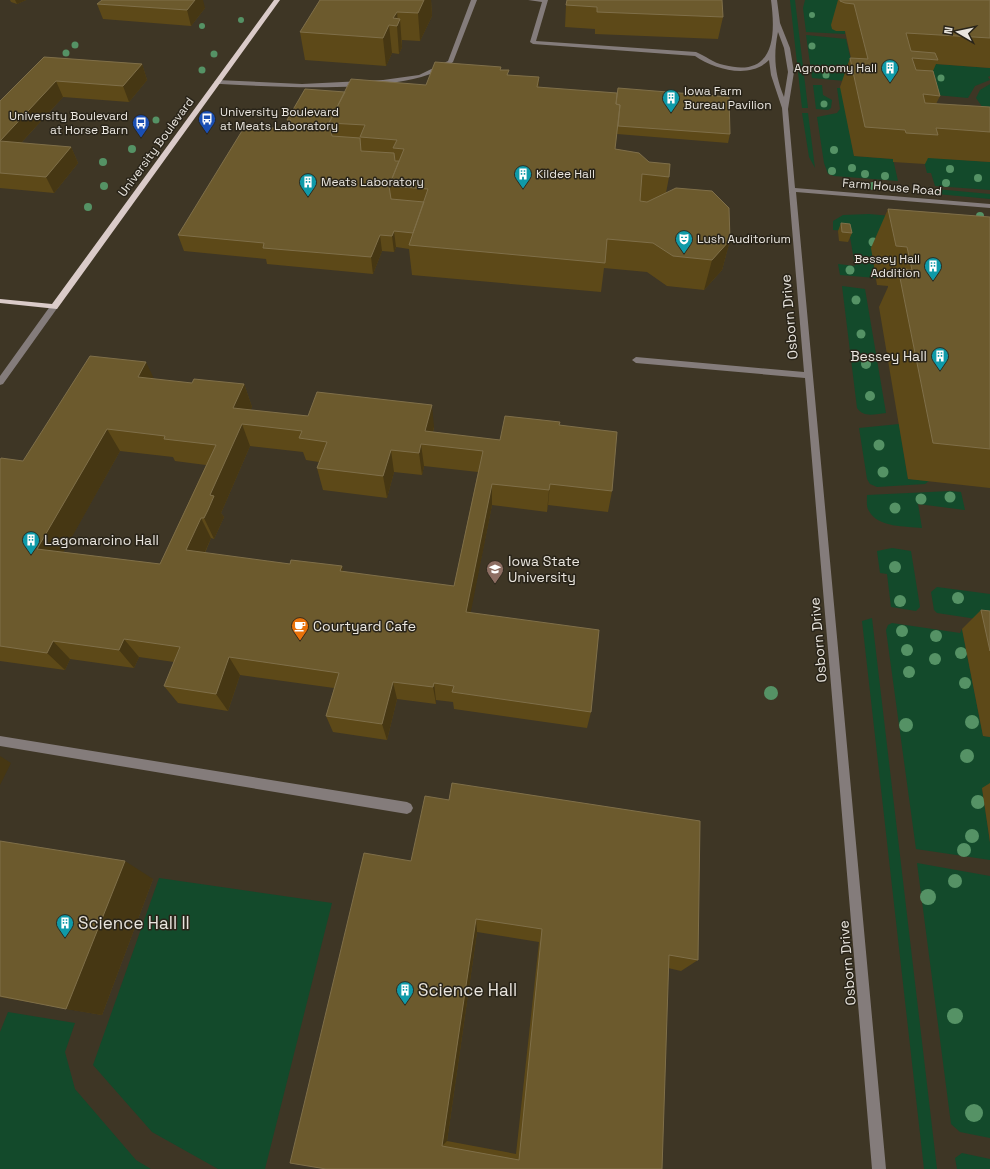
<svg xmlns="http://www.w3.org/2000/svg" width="990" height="1169" font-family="'Space Grotesk',sans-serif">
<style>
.built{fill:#3e3625}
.green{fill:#134a2b}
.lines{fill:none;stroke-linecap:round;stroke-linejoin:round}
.minor{fill:#847c7b;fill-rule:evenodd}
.major{fill:#dacbc9;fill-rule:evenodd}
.tree{fill:#559265}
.wall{fill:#5d4918;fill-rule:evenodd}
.shaded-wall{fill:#463713}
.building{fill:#6c5a2d;stroke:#7f6f49;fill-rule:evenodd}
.labels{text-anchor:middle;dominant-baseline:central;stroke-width:3;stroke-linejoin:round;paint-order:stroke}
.far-poi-label{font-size:12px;fill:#e9e5de;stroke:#292419;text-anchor:start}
.far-street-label{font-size:12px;fill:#e9e5de;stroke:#292419}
.street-label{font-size:14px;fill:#e9e5de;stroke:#292419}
.poi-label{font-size:14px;fill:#e9e5de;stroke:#292419;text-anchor:start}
.near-poi-label{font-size:17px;fill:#e9e5de;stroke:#292419;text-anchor:start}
</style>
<rect width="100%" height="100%" fill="#332d22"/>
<path class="built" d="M0,0H990V1169H0Z"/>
<path class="green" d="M790,0H795L808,108H802Z
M805,0H907L845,31V34L806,32L803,8Z
M806,35L846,39L856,82L812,78Z
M895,61L990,68V76L988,77L990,80L975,86L968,98L936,95Z
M990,84V115L983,108L976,98L980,90Z
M813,85H822L823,95L832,100L831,108L828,110L816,109Z
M837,88H841L854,156L893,159L898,181L834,176L828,174L824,163L817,117L837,113L840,109Z
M802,113H808L815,168L809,157Z
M923,157L990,162V190L935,186L931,173H927Z
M936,189L990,194V199L937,194Z
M869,214L990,225L876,278L840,275L838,264L855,266L849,231L833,230V221L843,215Z
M842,286L865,289L886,413C875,414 864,418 857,408Z
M899,424L908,479L929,481L925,484L877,487L870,484L867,479L859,428Z
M950,491L961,492L965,510L918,504L922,528C906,526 878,528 869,511C866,507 867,500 867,495Z
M892,548L911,551L920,607L916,611L891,607L887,574L880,573L877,551Z
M937,587L990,594V621L937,613L934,610L931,592Z
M872,618L937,1169H924L862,621Z
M892,623L960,633L962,629L983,736L990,737V789L982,788L990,843V860L916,849L886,630L888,625Z
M917,863L990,876V1138L960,1132L951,1124Z
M159,878L332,903L265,1169H218L152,1132L93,1065Z
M8,1012L75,1023L65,1052L75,1089L136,1160L151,1169H0V1032Z
M962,1153L990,1159V1169H957L955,1158Z"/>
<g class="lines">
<path class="minor" d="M471,0H477L453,62C411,97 272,86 217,84L214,82L217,80L302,84L383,80L419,75L448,61Z
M528,0H548L536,41L696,52C706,56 713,63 724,65C774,78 776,37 771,0H777L780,23L790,48L794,72L788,109L795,188L990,204V208L796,192L886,1169H872L805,378L636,363L632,360L636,357L804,372L782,108L771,75L769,60C750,80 714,69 695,56L533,44L530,42L542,2ZM778,32L784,48L788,72L784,97C775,75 773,56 778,32Z
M51,305H54L58,307L3,384L0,385V376Z
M0,736L407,802L411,804L413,808L411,812L407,814L0,746Z"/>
<path class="major" d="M274,0H280L57,309L0,303V299L52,304Z"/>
</g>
<g class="tree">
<circle cx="812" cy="15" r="3"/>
<circle cx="241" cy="20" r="3"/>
<circle cx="202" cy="26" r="3"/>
<circle cx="75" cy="45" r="3.5"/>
<circle cx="812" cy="46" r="3.5"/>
<circle cx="66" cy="53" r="3.5"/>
<circle cx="214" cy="54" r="3.5"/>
<circle cx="202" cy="70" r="3.5"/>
<circle cx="826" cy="75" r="3.5"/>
<circle cx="941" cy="78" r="3.5"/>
<circle cx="824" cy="104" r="3.5"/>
<circle cx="156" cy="120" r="3.5"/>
<circle cx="132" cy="149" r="4"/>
<circle cx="834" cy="150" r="4"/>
<circle cx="103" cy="162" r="4"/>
<circle cx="852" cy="168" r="4"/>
<circle cx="950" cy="169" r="4"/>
<circle cx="832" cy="171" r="4"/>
<circle cx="865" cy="174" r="4"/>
<circle cx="885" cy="176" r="4"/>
<circle cx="978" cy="178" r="4"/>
<circle cx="946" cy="183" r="4"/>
<circle cx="104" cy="186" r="4"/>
<circle cx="873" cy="186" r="4"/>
<circle cx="88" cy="207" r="4"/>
<circle cx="980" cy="216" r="4"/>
<circle cx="873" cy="242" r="4.5"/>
<circle cx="850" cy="270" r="4.5"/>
<circle cx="856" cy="300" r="4.5"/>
<circle cx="861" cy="334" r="4.5"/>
<circle cx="866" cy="364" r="5"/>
<circle cx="870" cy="396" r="5"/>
<circle cx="879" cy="445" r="5.5"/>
<circle cx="883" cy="472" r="5.5"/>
<circle cx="950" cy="497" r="5.5"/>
<circle cx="921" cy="499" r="5.5"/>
<circle cx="895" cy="508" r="5.5"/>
<circle cx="895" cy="567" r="6"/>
<circle cx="958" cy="598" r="6"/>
<circle cx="900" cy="601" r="6"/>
<circle cx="902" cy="631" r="6"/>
<circle cx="936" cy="636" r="6"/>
<circle cx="907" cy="650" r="6"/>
<circle cx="961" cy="653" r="6"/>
<circle cx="935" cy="659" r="6"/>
<circle cx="909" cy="672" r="6"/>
<circle cx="965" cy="683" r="6"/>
<circle cx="771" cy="693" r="7"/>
<circle cx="972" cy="722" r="7"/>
<circle cx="906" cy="725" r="7"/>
<circle cx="967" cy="756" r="7"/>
<circle cx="978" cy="802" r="7"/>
<circle cx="972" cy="836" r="7"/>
<circle cx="964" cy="850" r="7"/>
<circle cx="955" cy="881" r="7"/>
<circle cx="928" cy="897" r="8"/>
<circle cx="955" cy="1016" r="8"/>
<circle cx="974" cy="1113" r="9"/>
</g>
<path class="wall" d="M10,0H26L17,4L11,2Z
M431,0L432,16L420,41L402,40V47L399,54L392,53L386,66L305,60L300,32Z
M567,0L723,17L718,39L595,34V29L565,27L566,5Z
M838,0H990V68L936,64L933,71L940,96L936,104L990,107V162L928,158L925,164L893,162V159L854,156L840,87L850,58H851L845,31H836L832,29L831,25Z
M97,4L205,8L191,26L103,19Z
M44,57L142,64L147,80L129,102L63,97L21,143L71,147L78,163L54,193L0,188V101Z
M501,70L509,75L539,77V87L730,134L728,143L617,134L615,149L649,162L669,177L666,193L730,240L722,270L704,290L667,286L647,272L604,268L601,292L412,275L409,249L396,247L394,252L382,251L373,274L267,264L266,259L184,251L178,235L286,129L288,125L287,120L345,92L426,85Z
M888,209L990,217V488L908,479L879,307L888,287V286L877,285L871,248Z
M841,223L852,233L848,242L839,241L838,231Z
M154,379L192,383L244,384L252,407L250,410L308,416L434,427L433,432L500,440L560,425L612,491L608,512L548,505L547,512L492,505L470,613L591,712L587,728L454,709L453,702L436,700V704L397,699L387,740L333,732L326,716L334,688L240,675L228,711L178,703L164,686L174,662L139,657L134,668L70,659L65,670L0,661V460L23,461ZM250,446L303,452L306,460L319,462L317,468L323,490L387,498L394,472L422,475L424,466L478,472L454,586L343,572L342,566L290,564L205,553L211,538L214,539L224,517L221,513ZM120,451L173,457L175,461L206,465L160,564L63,552Z
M981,610L990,611V737L983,736L962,629Z
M990,783V842L982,788Z
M449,800L698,960L681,971L668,968L662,1169H326L411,861ZM477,932L539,942L516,1154L447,1141Z
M0,841L153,879L102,1015L0,997Z"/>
<path class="shaded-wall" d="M15,0H26L17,4Z
M195,0H203L205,8L191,26L187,10Z
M423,0H431L432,16L420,41L418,13Z
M397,12L398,24L400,19L402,47L399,54L397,26L393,18Z
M389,25L392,53L386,66L383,38Z
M142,64L147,80L129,102L123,86Z
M539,77L538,106L537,87Z
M56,81L63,97L8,157L0,141Z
M71,147L78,163L54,193L46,177Z
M394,231L396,247L394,252L392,236Z
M380,235L382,251L373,274L371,257Z
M730,240L722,270L704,290L712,260Z
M146,362L157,385L138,377Z
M244,384L252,407L244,424H242L250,446L221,513L224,517L214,539L204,518L233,408Z
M432,405L434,427L429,445L425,431Z
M107,429L120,451L54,569L37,549Z
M421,444L424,466L422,475L419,453Z
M391,450L394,472L387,498L383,476Z
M492,484V505L467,631L466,612Z
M550,484L548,505L547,512L549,490Z
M201,518L211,538L197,570L186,550Z
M342,566L347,586L340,571Z
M124,639L139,657L134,668L119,650Z
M53,641L70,659L65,670L47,653Z
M229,657L240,675L228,711L216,694Z
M393,682L397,699L387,740L382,724Z
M434,683L436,700V704L433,687Z
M0,756L11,763L0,785Z
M125,861L153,879L102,1015L66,1009Z
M476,919L477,932L447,1141L442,1146Z"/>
<path class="building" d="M102,0H195L187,10L97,4Z
M320,0H424L418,13L397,12L393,18L400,19L397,26L389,25L383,38L300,32Z
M567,0H722L723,17L597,12V7L566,5Z
M840,0H990V38L906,33L911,51L935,53L938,60L912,58L916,70L933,71L940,96L923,94L925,103L990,107V132L936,128L938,135L906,133L905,130L865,127L850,58L868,59L854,4L845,3L840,1Z
M44,57L142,64L123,86L56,81L0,141V101Z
M435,62L501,67L500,70H509L507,75L539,77L537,87L617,93L616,104L620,105L615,149L639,153L649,162L670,164L669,177L642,174L640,201L647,202L676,188L712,191L729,208L730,240L712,260L673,256L653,243L607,239L605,263L409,245L428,189L389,186L404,149L393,148L397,140L360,137L365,125L329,123L351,79L426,85Z
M618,88L729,97L730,134L618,126L620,105L616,104Z
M305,89L345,92L329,123L332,136L360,138L361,151L394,153L395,161H399L389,186L391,199L424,202L413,233L394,231L392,236L380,235L371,257L263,248L264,243L178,235L245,126L286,129L291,120H287Z
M0,141L71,147L46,177L0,173Z
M888,209L990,217V449L933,443L898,268L912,270L907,247L896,246Z
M841,223L850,224L852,233L842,232Z
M90,356L146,362L138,377L192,383L194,379L244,384L233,408L308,416L317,392L432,405L425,431L500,440L505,416L560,422L559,425L617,432L612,491L550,484L549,490L492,484L466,612L599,630L591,712L452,692L454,686L434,683L433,687L393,682L382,724L326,716L339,673L229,657L216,694L164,686L180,647L124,639L119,650L53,641L47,653L0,646V460L1,458L23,461ZM242,424L302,431L299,438L327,442L317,468L383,476L391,450L419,453L421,444L483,451L454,586L340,571L342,566L291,560L290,564L186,550L201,518H204L208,510L214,496L210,495ZM107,429L165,436L164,439L216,445L160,564L37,549Z
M981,610L990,611V651Z
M452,783L700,821L698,960L669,955L662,1169H326L290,1163L364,853L411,861L425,796L449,800ZM476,919L542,929L519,1160L442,1146Z
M0,841L125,861L66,1009L0,996Z"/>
<defs>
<g id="building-pin" transform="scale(0.9)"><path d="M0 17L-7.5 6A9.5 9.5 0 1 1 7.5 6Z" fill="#0f9aa8" stroke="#292419"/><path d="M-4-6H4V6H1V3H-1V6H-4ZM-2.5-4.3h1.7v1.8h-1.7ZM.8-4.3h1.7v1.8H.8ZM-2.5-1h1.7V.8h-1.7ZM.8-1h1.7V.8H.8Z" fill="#fff"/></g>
<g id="bus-pin" transform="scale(0.9)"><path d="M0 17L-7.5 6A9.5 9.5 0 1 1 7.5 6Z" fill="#1a4fb4" stroke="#292419"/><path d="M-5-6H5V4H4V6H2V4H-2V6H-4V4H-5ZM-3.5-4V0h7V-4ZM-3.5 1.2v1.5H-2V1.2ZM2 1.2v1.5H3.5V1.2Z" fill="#fff"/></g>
<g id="theatre-pin" transform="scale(0.9)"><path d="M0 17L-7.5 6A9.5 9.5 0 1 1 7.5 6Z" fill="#0f9aa8" stroke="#292419"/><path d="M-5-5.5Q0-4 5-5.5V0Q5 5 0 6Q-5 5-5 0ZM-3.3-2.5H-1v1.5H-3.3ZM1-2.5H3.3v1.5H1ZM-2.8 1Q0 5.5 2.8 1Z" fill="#fff"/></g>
<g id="university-pin" transform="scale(0.9)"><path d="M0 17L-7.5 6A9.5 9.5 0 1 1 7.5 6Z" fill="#8d6e63" stroke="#292419"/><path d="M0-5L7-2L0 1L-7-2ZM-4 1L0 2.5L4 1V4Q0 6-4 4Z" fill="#fff"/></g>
<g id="cafe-pin" transform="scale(0.9)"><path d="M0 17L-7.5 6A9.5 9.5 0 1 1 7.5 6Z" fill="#e8710a" stroke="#292419"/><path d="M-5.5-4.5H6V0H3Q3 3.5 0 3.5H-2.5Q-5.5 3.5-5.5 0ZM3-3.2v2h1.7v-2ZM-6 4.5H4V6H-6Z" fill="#fff"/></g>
</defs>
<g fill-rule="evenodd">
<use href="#building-pin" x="890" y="68"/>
<use href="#building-pin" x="671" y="98"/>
<use href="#bus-pin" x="207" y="119"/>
<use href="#bus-pin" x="141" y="123"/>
<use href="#building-pin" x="523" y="174"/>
<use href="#building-pin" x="308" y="182"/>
<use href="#theatre-pin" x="684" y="239"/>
<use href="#building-pin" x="933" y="266"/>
<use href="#building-pin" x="940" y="356"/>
<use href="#building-pin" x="31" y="540"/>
<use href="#university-pin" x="495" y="569"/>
<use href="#cafe-pin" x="300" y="626"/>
<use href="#building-pin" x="65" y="923"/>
<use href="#building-pin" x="405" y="990"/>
</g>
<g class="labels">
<g class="far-poi-label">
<text x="877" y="68" text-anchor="end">Agronomy Hall</text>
<text x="684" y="91">Iowa Farm<tspan x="684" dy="14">Bureau Pavilion</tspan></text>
<text x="220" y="112">University Boulevard<tspan x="220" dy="14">at Meats Laboratory</tspan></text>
<text x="128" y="116" text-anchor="end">University Boulevard<tspan x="128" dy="14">at Horse Barn</tspan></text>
<text x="536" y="174">Kildee Hall</text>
<text x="321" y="182">Meats Laboratory</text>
<text x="697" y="239">Lush Auditorium</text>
<text x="920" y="259" text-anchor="end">Bessey Hall<tspan x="920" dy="14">Addition</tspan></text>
</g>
<g class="far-street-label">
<text transform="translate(156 147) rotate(-54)">University Boulevard</text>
<text transform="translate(892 187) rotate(5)">Farm House Road</text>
</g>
<g class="street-label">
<text transform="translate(789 317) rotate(-95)">Osborn Drive</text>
<text transform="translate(818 640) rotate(-95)">Osborn Drive</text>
<text transform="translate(847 963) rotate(-95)">Osborn Drive</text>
</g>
<g class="poi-label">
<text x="927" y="356" text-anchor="end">Bessey Hall</text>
<text x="44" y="540">Lagomarcino Hall</text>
<text x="508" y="561">Iowa State<tspan x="508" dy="16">University</tspan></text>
<text x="313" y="626">Courtyard Cafe</text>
</g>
<g class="near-poi-label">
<text x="78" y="923">Science Hall II</text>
<text x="418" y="990">Science Hall</text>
</g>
</g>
<g transform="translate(958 32) rotate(279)" stroke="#292419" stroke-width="3" paint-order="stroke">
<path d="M0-3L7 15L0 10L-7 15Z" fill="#e9e5de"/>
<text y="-6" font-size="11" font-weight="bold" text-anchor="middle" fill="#e9e5de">N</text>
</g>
</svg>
